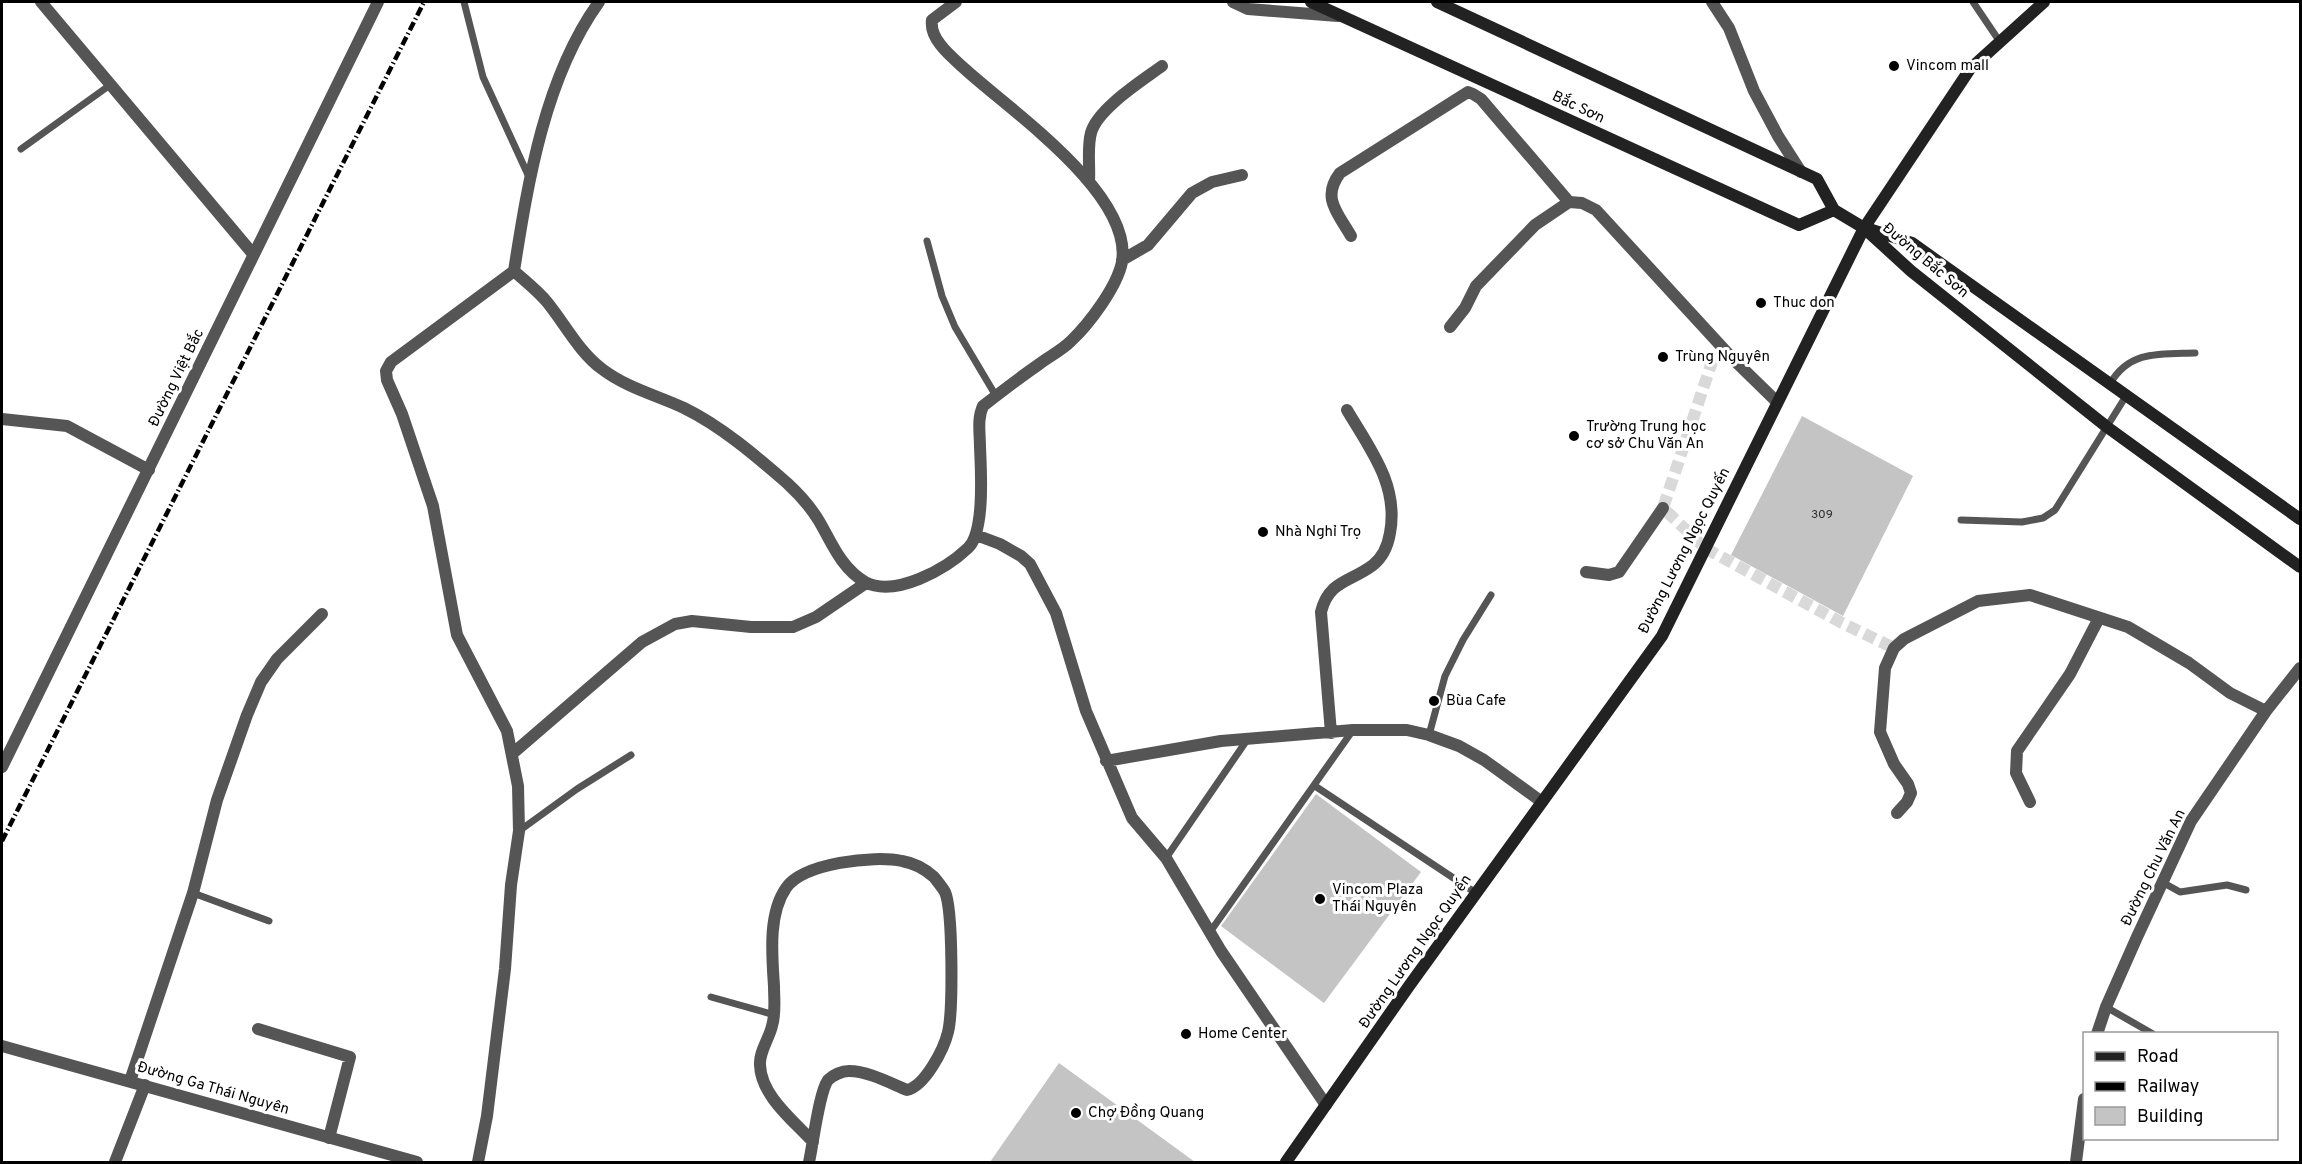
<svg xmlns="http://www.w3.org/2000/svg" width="2302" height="1164" font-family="Overpass,sans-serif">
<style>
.building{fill:#c4c4c4}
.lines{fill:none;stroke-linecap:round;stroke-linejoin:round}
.minor-tunnel{stroke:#d9d9d9;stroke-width:12;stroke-dasharray:12 6;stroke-linecap:butt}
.service{stroke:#555;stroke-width:7}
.minor{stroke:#555;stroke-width:12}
.tertiary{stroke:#555;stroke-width:12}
.secondary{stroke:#222;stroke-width:12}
.rail{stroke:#000;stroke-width:4.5;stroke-dasharray:9 3 1.5 3;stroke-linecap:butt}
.poi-dot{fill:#000;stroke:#fff;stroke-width:2}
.labels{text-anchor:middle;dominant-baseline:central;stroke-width:6;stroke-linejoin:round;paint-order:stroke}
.number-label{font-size:12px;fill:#313131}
.poi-label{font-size:15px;fill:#000;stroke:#fff;text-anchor:start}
.street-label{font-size:15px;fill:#000;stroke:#fff}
</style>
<rect width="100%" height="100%" fill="#fff"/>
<path class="building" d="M1802,416L1913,476L1843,616L1731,555Z
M1316,794L1421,872L1324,1003L1221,926Z
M1059,1063L1195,1162H990Z"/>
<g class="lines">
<path class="minor-tunnel" d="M1713,359L1663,508L1705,548L1842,623L1894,648"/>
<path class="service" d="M464,2L483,77L529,177
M1973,2L2000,42
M21,149L110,85
M927,241L942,296L955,327L996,396
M2110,384C2129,350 2161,354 2195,353
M1961,520L2022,522L2043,518L2055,510L2126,396
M1429,735L1445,676L1463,640L1491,595
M1315,786L1476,893
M519,831L577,789L631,755
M1166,858L1247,740
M2162,882L2180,892L2227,885L2246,890
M193,893L269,921
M1210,932L1353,730
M711,997L775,1015
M2106,1007L2153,1034"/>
<path class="minor" d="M41,2L253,254
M1233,2L1248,9L1338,16
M1712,2L1729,28L1754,91L1778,136L1801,172
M1089,181C1090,166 1087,147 1091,133C1097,109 1143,80 1162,66
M1351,236C1338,213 1321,198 1340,173L1468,92L1473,94L1481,99L1569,202
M1122,260L1148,245L1192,193L1212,182L1242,175
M514,271C525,281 538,291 547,302C565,324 579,352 602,369C627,388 656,395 684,408C721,426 756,456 787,483C799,494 810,506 819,521C832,543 841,568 865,582C895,598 946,569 968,548C985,532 981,471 980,447C980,433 977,419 983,406C1001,392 1019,378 1038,365C1048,357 1061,351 1071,341C1089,324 1117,287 1122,262C1133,194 1011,111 966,70C953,58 929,40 932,20L956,2
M1450,327L1465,308L1476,286L1535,225L1569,202L1582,203L1596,210L1733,359L1777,402
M2,419L67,426L149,470
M976,535L1000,544L1021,556L1030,564L1056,613L1086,711L1132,818L1166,858L1221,951L1326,1105
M1586,572L1609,575L1619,572L1663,508
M1331,733L1321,612C1329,580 1351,582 1373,565C1383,557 1388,545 1390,533C1399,485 1370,449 1347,410
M512,754L642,642L675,624L692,621L751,627H793L816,617L866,583
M1106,761L1221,741L1353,730H1407L1429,735L1459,746L1484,760L1542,802
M2030,802L2016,773L2017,751L2070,674L2099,618
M1897,813L1907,802L1911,793L1908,784L1894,764L1880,732L1885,668L1894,648L1904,639L1978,601L2030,595L2128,627L2189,663L2230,693L2266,711
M258,1029L350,1057L329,1138
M2097,1034L2106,1007L2137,937L2191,821L2266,711L2300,668
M130,1081L193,893L217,800L247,715L261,682L277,659L322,614
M115,1162L145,1085
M478,1162L487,1116L505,969L511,885L519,831L518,786L507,731L457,635L433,506L402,414L387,380L386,371L391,362L514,271C528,181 545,77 599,2
M809,1162C813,1145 819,1092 828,1080C833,1075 842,1071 849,1071C868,1071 890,1083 907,1090C925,1086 944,1049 948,1032C953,1012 953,910 945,892C942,887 937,881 934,877C925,869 914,863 902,861C874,855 803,863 786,888C768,914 772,955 774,986C774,999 776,1013 772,1026C769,1039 759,1052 760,1065C761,1096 794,1121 813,1142
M2076,1162L2084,1099"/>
<path class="tertiary" d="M2,767L378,2
M2,1046L417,1162"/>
<path class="secondary" d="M1311,2L1799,225L1834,210
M1437,2L1817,179L1834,210L1864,228L1911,271L2107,427L2300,567
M1869,229L1912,243L2300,519
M1286,1162L1409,986L1662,636L1864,228L1970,69L2044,2"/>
<path class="rail" d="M2,841L424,2"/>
</g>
<g class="poi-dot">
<circle cx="1894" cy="66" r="6"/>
<circle cx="1761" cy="303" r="6"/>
<circle cx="1663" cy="357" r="6"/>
<circle cx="1574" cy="436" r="6"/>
<circle cx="1263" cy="532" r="6"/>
<circle cx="1434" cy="701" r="6"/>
<circle cx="1320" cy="899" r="6"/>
<circle cx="1186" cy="1034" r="6"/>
<circle cx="1076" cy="1113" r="6"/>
</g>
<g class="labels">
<g class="number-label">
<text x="1822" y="515">309</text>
</g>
<g class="poi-label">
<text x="1906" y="66">Vincom mall</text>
<text x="1773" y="303">Thuc don</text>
<text x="1675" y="357">Trùng Nguyên</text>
<text x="1586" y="427">Trường Trung học<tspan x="1586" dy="17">cơ sở Chu Văn An</tspan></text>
<text x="1275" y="532">Nhà Nghỉ Trọ</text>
<text x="1446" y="701">Bùa Cafe</text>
<text x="1332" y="890">Vincom Plaza<tspan x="1332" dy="17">Thái Nguyên</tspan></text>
<text x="1198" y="1034">Home Center</text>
<text x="1088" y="1113">Chợ Đồng Quang</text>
</g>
<g class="street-label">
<text transform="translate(1578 108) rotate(25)">Bắc Sơn</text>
<text transform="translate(1925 261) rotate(40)">Đường Bắc Sơn</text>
<text transform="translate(177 378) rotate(-64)">Đường Việt Bắc</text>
<text transform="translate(1685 551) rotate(-63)">Đường Lương Ngọc Quyến</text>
<text transform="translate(2154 868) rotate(-64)">Đường Chu Văn An</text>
<text transform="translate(1416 952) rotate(-55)">Đường Lương Ngọc Quyến</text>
<text transform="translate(213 1089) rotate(16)">Đường Ga Thái Nguyên</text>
</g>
</g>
<rect width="2302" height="1164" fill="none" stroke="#000000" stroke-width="6"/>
<rect x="2083" y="1032" width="195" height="108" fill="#ffffff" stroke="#999999" stroke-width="1.5"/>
<rect x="2095" y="1052" width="30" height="9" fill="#222222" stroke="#999999" stroke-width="1.5"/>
<text x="2137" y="1062" font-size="18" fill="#000000">Road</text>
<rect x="2095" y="1082" width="30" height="9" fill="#000000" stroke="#999999" stroke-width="1.5"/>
<text x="2137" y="1092" font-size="18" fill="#000000">Railway</text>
<rect x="2095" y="1107" width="30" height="18" fill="#c4c4c4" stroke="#999999" stroke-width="1.5"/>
<text x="2137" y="1122" font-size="18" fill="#000000">Building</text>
</svg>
